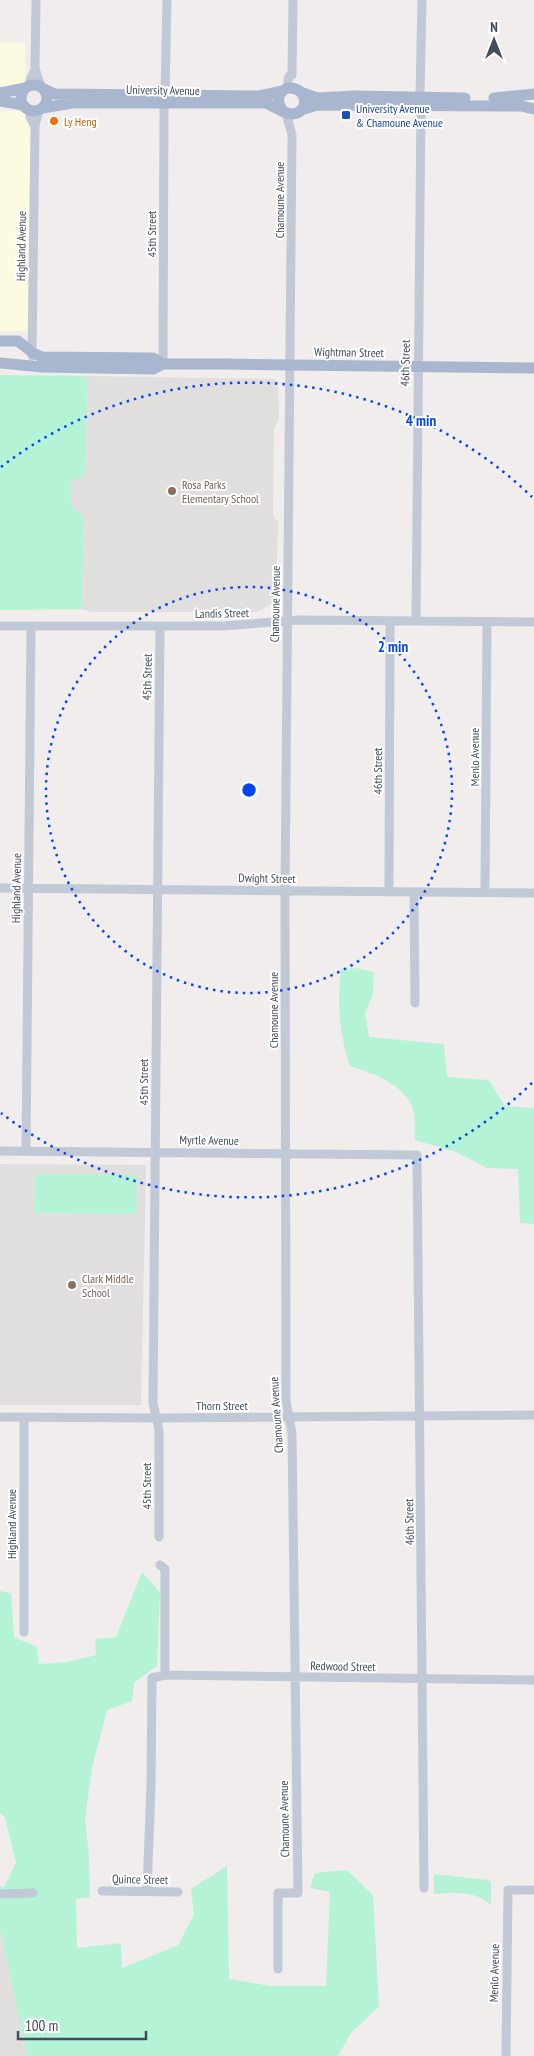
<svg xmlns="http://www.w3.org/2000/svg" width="534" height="2056" font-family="'PT Sans Narrow',sans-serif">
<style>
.commercial{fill:#fdfae2}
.education{fill:#e1dede}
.green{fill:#b5f3d7}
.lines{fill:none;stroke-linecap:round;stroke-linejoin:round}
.minor{stroke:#c1c9d6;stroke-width:9}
.major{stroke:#a9b6cf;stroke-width:11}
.ring{fill:none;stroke:#0746ef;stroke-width:2.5;stroke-dasharray:2.5 5}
.transit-dot{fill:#1a4fb4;stroke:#fff;stroke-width:2}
.food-dot{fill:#e8710a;stroke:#fff;stroke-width:2}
.education-dot{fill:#8d6e63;stroke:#fff;stroke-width:2}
.labels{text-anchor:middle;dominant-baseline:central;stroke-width:4;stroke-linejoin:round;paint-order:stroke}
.street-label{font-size:12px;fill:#434c5c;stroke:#fff}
.transit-label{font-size:12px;fill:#164399;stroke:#fff;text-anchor:start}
.food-label{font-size:12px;fill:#c56008;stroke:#fff;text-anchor:start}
.education-label{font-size:12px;fill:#785e54;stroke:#fff;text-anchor:start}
.centre{fill:#0746ef;stroke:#fff;stroke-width:2.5}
.ring-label{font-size:15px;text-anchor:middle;font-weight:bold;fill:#0746ef;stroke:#fff;stroke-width:4;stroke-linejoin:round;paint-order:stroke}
</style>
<rect width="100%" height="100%" fill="#f0edec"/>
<path class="commercial" d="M0,42L25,43V81L21,86H0Z
M0,111H31L28,331H0Z"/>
<path class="education" d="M87,376L273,379L278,382L279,419L274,428L273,516L278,522L276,602L256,612H91L82,609L84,517L71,505V479L86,469Z
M0,1164L146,1165L141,1405H0Z
M0,1911L30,2056H0Z"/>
<path class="green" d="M0,375L87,376L86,469L81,479H71V505L84,517L82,609L0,610Z
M356,968L374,972L373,994L365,1013L369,1037L444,1044L447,1077L489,1080L505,1106L534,1108V1224L520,1223L518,1169L487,1168L456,1152L415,1140C414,1130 416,1118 413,1109C405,1084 372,1073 350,1066C339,1032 337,1006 341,969Z
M35,1174L137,1175V1214L34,1213Z
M142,1572L160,1593L157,1666L134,1683L132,1701L107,1710L92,1768L85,1820L89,1856L90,1897L76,1899L77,1948L121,1943L122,1968L178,1945L194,1915L191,1889L227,1866L229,1979L271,1986H326L330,1892L310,1888L315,1873L347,1870L373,1895L379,2006L351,2033L338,2056H27L0,1928V1887H4L16,1863L5,1817L0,1813V1591L11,1593L14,1637L37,1647L39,1664L67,1662L96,1655L95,1639L116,1637Z
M434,1874L488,1880L491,1882V1905C474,1890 456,1893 434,1894Z"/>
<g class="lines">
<path class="minor" d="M36,0L35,69L41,86
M28,86L35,69
M287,88L289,76L292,75L293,0
M165,94L167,0
M420,96L422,0
M30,110V117L35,126
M32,356L35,126L39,110
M163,364L164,104
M416,621L421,106
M0,626H223L299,620L534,622
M0,888L534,893
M389,892L390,621
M414,892L415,1003
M485,893L487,622
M0,1151L417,1155L424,1888
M26,1151L31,626
M0,1417L157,1418L534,1415
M24,1417V1632
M159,1537V1430L153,1403L160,626
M160,1565L165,1569V1675
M102,1891L178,1892
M147,1891L151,1786L152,1678L165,1675L534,1680
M0,1894L33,1893
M278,1969V1893H298L292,1434L286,1401L285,891L292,135L286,113
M506,2056L508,1890H534"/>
<path class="major" d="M21 98a13 13 0 1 1 26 0a13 13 0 1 1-26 0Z
M44,89L55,94L259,96L283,91
M0,93L25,88
M303,93L317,98L355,96L465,98
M494,98L534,94
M0,101L23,105
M43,108L72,103H266C274,106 284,114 292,114C310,113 309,86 287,88C278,93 276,101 282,110
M301,110L317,105L521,106L534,109
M0,341H18L33,353L42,357L153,358L163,364
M0,363L42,367L153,369L163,364H225L534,368"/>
</g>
<g class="ring">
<circle cx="249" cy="790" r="203"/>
<path d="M532 1083A407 407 0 0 1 1 1113M1 467A407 407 0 0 1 532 497"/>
</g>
<rect class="transit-dot" x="341" y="110" width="10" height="10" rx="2.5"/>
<circle class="food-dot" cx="54" cy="121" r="5"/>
<g class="education-dot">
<circle cx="172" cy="491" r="5"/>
<circle cx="72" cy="1285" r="5"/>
</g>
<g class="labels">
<g class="street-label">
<text transform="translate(163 90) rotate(1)">University Avenue</text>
<text transform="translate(279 200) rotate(-90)">Chamoune Avenue</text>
<text transform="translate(151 234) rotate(-90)">45th Street</text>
<text transform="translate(21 246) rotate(-89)">Highland Avenue</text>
<text transform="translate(349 352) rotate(1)">Wightman Street</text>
<text transform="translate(405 363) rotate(-89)">46th Street</text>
<text transform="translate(275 604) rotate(-89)">Chamoune Avenue</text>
<text transform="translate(222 613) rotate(-1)">Landis Street</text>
<text transform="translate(147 677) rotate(-89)">45th Street</text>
<text transform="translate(474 757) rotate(-90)">Menlo Avenue</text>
<text transform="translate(377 771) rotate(-90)">46th Street</text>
<text transform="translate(267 878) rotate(1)">Dwight Street</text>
<text transform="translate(16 888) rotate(-89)">Highland Avenue</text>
<text transform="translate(273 1010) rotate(-90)">Chamoune Avenue</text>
<text transform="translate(143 1082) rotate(-90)">45th Street</text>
<text transform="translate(209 1140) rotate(1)">Myrtle Avenue</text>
<text x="222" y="1405">Thorn Street</text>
<text transform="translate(276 1415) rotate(-94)">Chamoune Avenue</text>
<text transform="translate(146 1486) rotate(-90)">45th Street</text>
<text transform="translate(409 1522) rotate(-91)">46th Street</text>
<text transform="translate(11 1524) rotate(-90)">Highland Avenue</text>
<text transform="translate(343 1666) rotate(1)">Redwood Street</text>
<text transform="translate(284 1819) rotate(-91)">Chamoune Avenue</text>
<text transform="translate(140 1879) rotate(1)">Quince Street</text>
<text transform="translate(494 1973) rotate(-89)">Menlo Avenue</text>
</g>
<g class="transit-label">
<text x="356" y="108">University Avenue<tspan x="356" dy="14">&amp; Chamoune Avenue</tspan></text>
</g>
<g class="food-label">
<text x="64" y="121">Ly Heng</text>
</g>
<g class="education-label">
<text x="182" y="484">Rosa Parks<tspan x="182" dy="14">Elementary School</tspan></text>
<text x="82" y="1278">Clark Middle<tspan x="82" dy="14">School</tspan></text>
</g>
</g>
<circle cx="249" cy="790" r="8" class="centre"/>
<g class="ring-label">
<text x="421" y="426">4 min</text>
<text x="393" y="652">2 min</text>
</g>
<g transform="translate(494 40)" stroke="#ffffff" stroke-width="4" paint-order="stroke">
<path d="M0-4L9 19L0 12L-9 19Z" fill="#434c5c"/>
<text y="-8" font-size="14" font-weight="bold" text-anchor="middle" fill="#434c5c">N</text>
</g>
<path d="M18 2031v8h128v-8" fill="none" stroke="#434c5c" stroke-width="2.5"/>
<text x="25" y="2031" font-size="15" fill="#434c5c" stroke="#ffffff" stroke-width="4" paint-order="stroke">100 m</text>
</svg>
